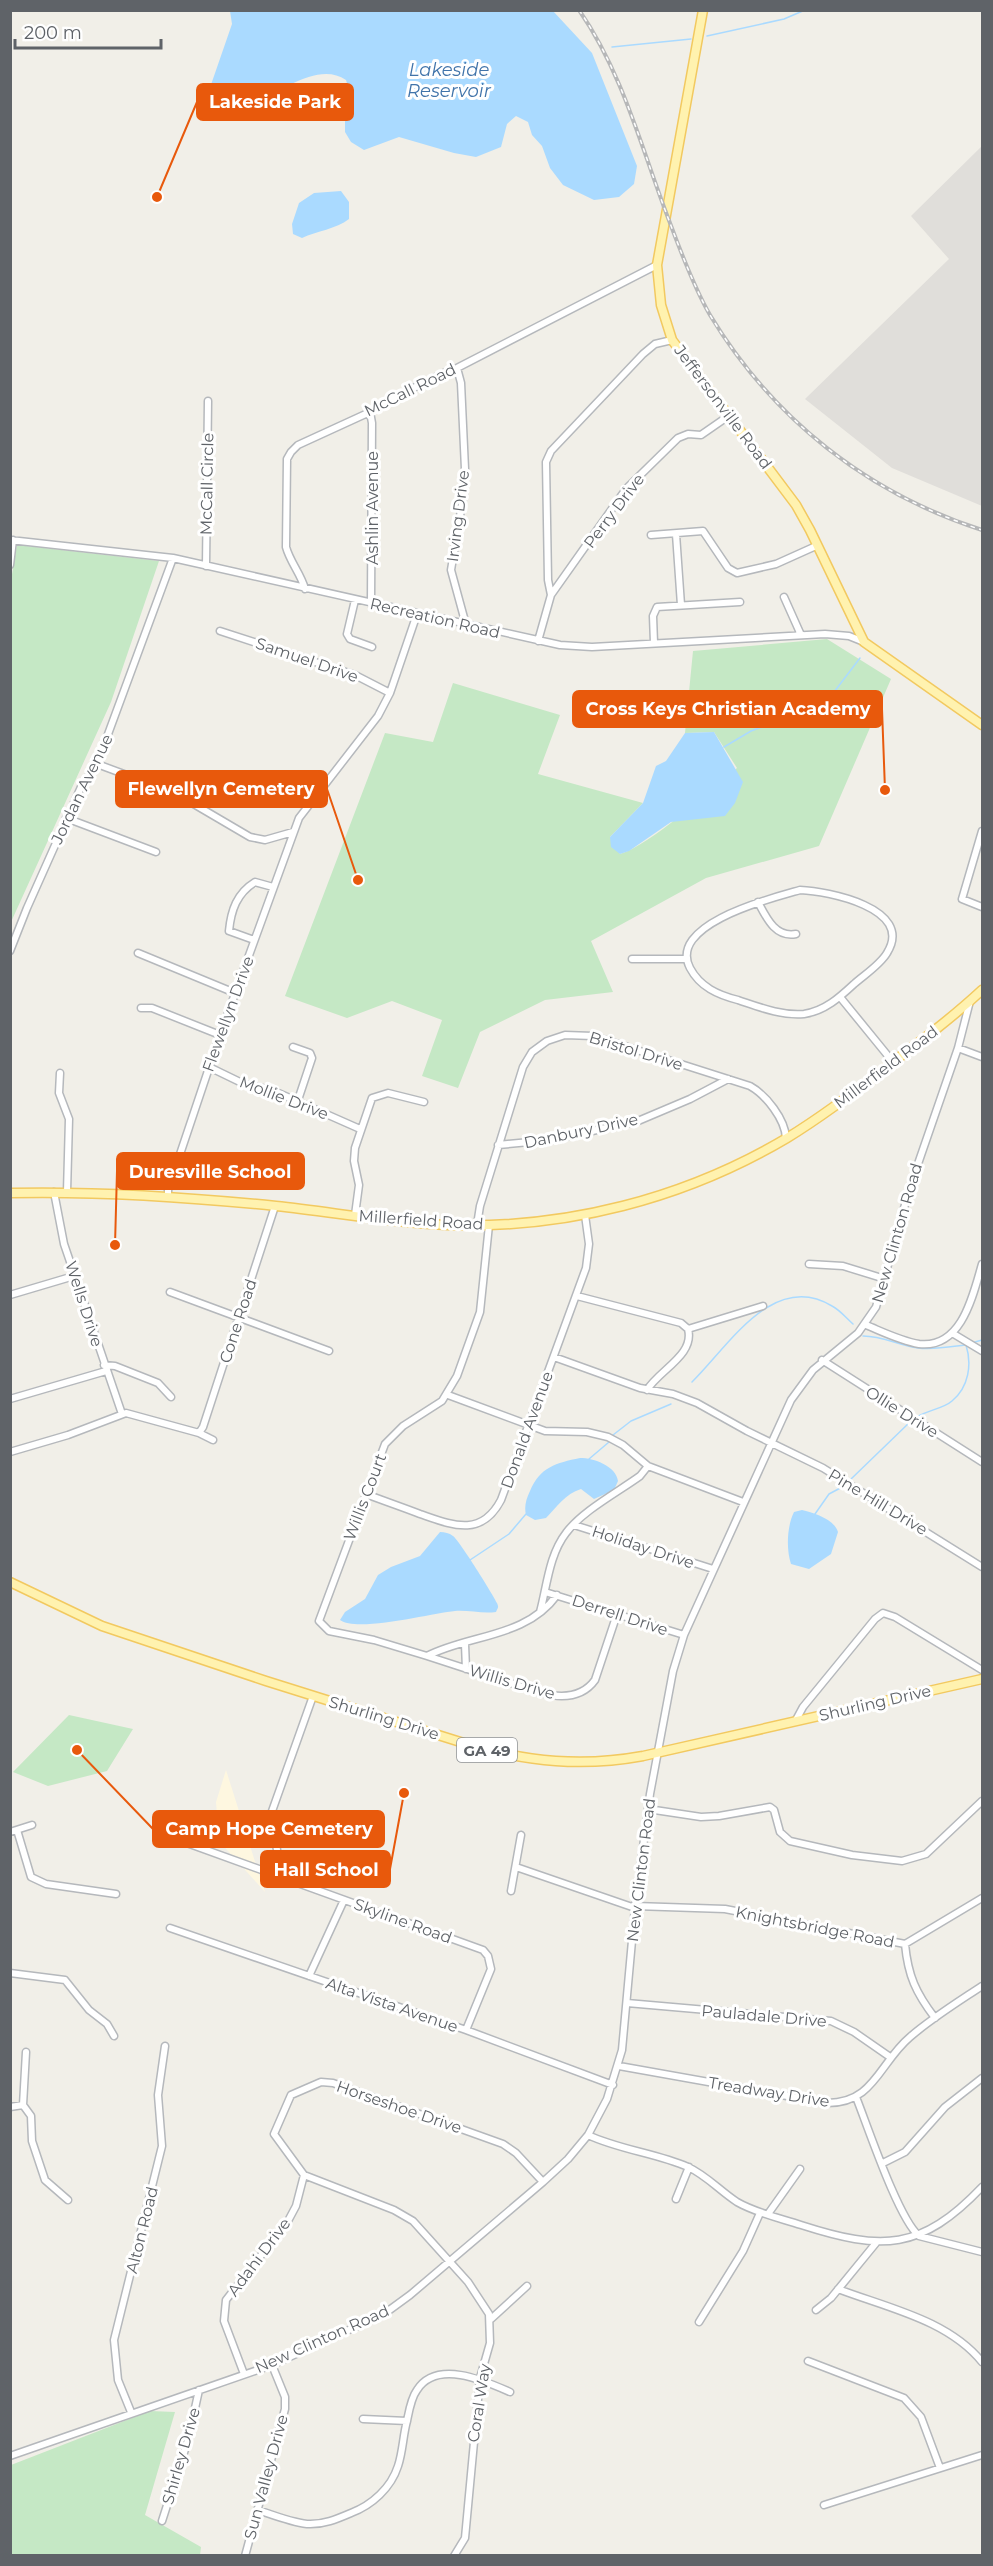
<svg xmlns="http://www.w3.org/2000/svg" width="993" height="2566" font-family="Montserrat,sans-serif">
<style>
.commercial{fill:#fef7e0}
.industrial{fill:#e0deda}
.green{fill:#c5e8c5}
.water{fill:#aadaff}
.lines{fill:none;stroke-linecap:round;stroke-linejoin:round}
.stream{stroke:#aadaff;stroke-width:1.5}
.minor-casing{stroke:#b5b8bc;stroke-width:9}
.major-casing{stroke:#f2c960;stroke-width:11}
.minor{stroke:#fff;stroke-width:6}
.major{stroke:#fff2af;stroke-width:8}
.rail-casing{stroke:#b6b7b8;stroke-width:4}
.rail{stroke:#fff;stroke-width:1.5;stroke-dasharray:4.5;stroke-linecap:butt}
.labels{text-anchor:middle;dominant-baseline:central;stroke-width:6;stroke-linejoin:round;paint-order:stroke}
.shield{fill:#fff;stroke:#8f9295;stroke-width:1.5}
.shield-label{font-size:15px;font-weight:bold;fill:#5f6368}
.street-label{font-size:16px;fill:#5f6368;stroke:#fff}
.water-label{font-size:18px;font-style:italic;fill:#4174aa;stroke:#fff}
.leader{fill:none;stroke:#e8590c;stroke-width:2}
.callout-dot{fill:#e8590c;stroke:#fff;stroke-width:2}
.callout{fill:#e8590c;stroke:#e8590c;stroke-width:2}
.callout-label{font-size:18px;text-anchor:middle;font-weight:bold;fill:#fff}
</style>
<rect width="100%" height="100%" fill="#f1efe8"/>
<path class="commercial" d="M226,1770L258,1871L265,1892L219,1841L216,1802Z"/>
<path class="industrial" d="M982,146V506L892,468L805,399L949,259L911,216Z"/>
<path class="green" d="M17,545L159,561L111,702L11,922L10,586Z
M827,639L891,679L819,846L706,878L591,941L613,992L545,1000L480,1032L458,1088L422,1076L442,1020L392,1001L347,1018L285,996L385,733L433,742L453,683L560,715L538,774L643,803L610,837L620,854C652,844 709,791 737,768L714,732L685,733L693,651Z
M69,1715L133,1729L107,1771L48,1786L13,1772Z
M150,2411L175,2412L145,2515L201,2547L200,2555H11V2465Z"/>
<path class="water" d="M230,11H553L592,53L637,166L634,184L619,197L594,200L563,185L550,168L542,146L532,135L528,122L516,116L507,124L501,147L476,157L454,153L399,137L364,150L351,142L345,132V115L352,99L346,80C305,52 242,133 206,109L205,102L232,24Z
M341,191L349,202V219C336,229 317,231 302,238L293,234L292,224L299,203L314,193Z
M714,732L743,782L735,803L725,816L671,822L629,851L620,854L611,847L610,837L643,803L656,766L666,761L685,733Z
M580,1458C594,1458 616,1466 618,1481L614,1490L594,1499L581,1489C565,1494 557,1507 546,1518L535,1520L526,1515C524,1507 526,1499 530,1491C540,1467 556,1463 580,1458Z
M802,1510C814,1513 834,1519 838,1532L831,1554L809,1569L791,1564C786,1549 787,1526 794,1512Z
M440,1532C445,1532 449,1533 453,1536C459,1540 494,1596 497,1603C499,1608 498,1607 496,1612C483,1614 468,1610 455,1611C432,1613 357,1633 340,1620L345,1612L365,1599L378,1575L391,1567L420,1556Z"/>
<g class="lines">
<path class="stream" d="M707,36L784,19L805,10
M612,47L691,39
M724,747L751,731L820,705L831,696L860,658
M863,1336C883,1336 898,1345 918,1348C933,1350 949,1347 965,1345
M975,1342L982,1340
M692,1382C728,1347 773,1270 832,1306C840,1310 846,1318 853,1324
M917,1417C927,1410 943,1409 952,1401C969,1387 972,1364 966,1345
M613,1435L631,1421L671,1404
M589,1459L609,1442
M851,1479L910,1422
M815,1514L829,1494L846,1485
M470,1560L509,1534L526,1514"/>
<g class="minor-casing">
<path id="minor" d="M457,368L461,383L465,469L464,492L451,570L466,625
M370,412L372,423L371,604
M676,534L681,605
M651,535L703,531L728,568L737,573L776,564L816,546
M10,540L173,558L560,645L592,647L825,634L849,636L864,642
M10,565L13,540
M206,566L208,401
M305,589C301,574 290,562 286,547L287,459L291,452L298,445L370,412L379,405L446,372L457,368L657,265
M551,595L548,580L546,462L551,451L643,354L655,344L672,340
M784,597L801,635
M355,600L347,634L350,639L372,647
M220,631L355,675L390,693
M538,641L551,595L626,489L678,438L688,434L701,435L727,417
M654,643L653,616L657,607L740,602
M97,764L175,793L250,837L265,840L293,832
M66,818L156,852
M982,831L962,899L982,907
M800,890C827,891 915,908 887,953C880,965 864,975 854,984C840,997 825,1011 804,1014C781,1016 759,1007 738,1000C718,995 700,987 690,968C667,924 772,898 800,890Z
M758,902C766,917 775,938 796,934
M254,940L229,931C231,910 237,893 255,882L273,887
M10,951L27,908L81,787L97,764L173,558
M138,953L235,993
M632,959H686
M840,997L893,1062
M141,1008H152L220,1035
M293,1047L310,1053L312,1058L297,1103
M958,1048L982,1057
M209,1067L242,1083L274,1091L360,1129
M60,1073L59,1093L69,1119L67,1192
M498,1145L551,1140L638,1121L690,1099L728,1079
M54,1192L64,1244L122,1414
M168,1197V1190L220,1035L299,818L378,716L390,693L417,614
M355,1215L359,1185L354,1161L355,1148L372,1098L388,1093L424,1102
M477,1225L480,1206L523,1067L532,1052L547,1041L565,1035L593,1036L750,1086C766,1095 785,1119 786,1138
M489,1225L480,1312L457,1376L442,1401L403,1426L385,1444L319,1621L329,1631L374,1640L427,1656C470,1634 526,1638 557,1595
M809,1264L843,1266L885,1279
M170,1292L329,1351
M10,1295L74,1276
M577,1296L681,1323L688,1329C695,1355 659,1370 647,1390
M866,1325C883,1332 901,1341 919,1344C962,1349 973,1295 982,1264
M688,1329L763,1306
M952,1333L982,1351
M554,1357L640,1388L673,1394L697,1403L747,1431L823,1468L982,1567
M822,1360L982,1462
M104,1365L115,1366L158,1383L171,1397
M448,1395L545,1431L587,1432L608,1437L623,1445L648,1466L743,1502
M10,1399L106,1371
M199,1433L203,1427L275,1206
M10,1452L68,1435L126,1413L199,1433L213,1440
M366,1494C384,1501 402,1507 420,1514C452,1525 481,1538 501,1500L586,1268L589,1244L585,1215
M574,1525L713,1569
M545,1592L684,1635
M540,1612C547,1586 549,1555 566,1533C582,1511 618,1492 640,1476L648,1466
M465,1644L466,1669
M427,1656L541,1693C560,1698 582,1698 595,1680L617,1614
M796,1720L803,1707L875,1619L883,1613L895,1617L982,1670
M648,1809L701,1817L719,1816L770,1807L774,1810L780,1832L790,1841L852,1855L902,1861L926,1854L982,1801
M17,1830L31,1877L46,1884L116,1894
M10,1832L32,1825
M173,1838L483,1950L488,1956L491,1969L466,2030
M516,1867L635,1908
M272,1873L277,1850L271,1814L313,1696
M511,1891L521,1835
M635,1906L725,1909L905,1944L982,1898
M170,1928L466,2030L613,2085
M905,1944C908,1976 916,1993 935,2018
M10,1973L65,1980L89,2010L107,2024L114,2036
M309,1976L344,1900
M627,2003L831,2021L854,2032L890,2057
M619,2066L826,2103C874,2104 879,2063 910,2037C932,2018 958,2002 982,1986
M856,2097C868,2127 898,2218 919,2236L982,2252
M23,2105L26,2052
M10,2107L23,2105L31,2116L32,2141L45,2180L68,2200
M588,2135C620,2150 656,2153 688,2167C706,2175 720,2191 737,2202C756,2213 779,2218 801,2225C882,2251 921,2251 982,2187
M883,2163L905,2152L945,2107L982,2078
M676,2199L689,2167
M768,2214L800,2169
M838,2289C888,2308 948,2320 982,2362
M816,2310L831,2298L876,2243
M491,2319L527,2286
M699,2322L743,2251L760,2213
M808,2361L904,2398L921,2417L940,2468
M244,2374L224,2321L226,2300L288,2221L296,2206L304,2175
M131,2412L118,2380L114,2340L162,2146L158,2095L165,2046
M363,2419L407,2421
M10,2456L272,2365L384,2314L410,2295L543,2182L568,2159L588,2135L607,2099L622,2050L635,1908L650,1794L673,1671L684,1635L791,1400L813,1370L858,1333L876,1307L910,1187L958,1048L970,1001
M824,2505L982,2455
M258,2510C273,2515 291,2522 307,2524C323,2525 337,2519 351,2513C372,2505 391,2488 398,2466C403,2451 403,2435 407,2421C409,2411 411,2398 417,2390C437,2359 485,2381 510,2392
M162,2521L188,2440L199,2390
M245,2556L285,2409V2397L272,2365
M454,2556L465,2538L480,2378L490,2343L489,2314L468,2282L413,2221L394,2210L304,2175L274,2134L291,2095L321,2082L333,2083L503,2144L516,2153L543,2182"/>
</g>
<g class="major-casing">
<path id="major" d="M703,10L657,265L661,305L672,340L796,505L810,530L864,642L982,725
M10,1193C99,1191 188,1197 276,1206C333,1212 390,1223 448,1225C566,1229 684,1199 787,1138C823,1116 856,1091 889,1065C921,1041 953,1017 982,990
M10,1582L102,1626L266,1681L470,1745C528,1762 583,1767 643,1756L982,1679"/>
</g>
<use href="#minor" class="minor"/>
<use href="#major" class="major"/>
<g class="rail-casing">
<path id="rail" d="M579,10C624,75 642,151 670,223C680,250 696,291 710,315C773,419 867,493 982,530"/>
</g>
<use href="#rail" class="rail"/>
</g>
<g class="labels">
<rect class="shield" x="457" y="1738" width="60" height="24" rx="4.5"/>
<g class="shield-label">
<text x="487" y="1750">GA 49</text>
</g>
<g class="street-label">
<text transform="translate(410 390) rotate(-26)">McCall Road</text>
<text transform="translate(723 407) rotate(53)">Jeffersonville Road</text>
<text transform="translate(207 484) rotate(-89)">McCall Circle</text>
<text transform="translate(372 508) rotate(-90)">Ashlin Avenue</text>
<text transform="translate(614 511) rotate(-53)">Perry Drive</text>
<text transform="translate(458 516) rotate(-83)">Irving Drive</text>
<text transform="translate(435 618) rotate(13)">Recreation Road</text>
<text transform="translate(307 660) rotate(19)">Samuel Drive</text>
<text transform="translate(82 789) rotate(-64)">Jordan Avenue</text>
<text transform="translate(228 1014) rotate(-70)">Flewellyn Drive</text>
<text transform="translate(636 1051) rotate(17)">Bristol Drive</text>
<text transform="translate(886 1067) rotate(-37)">Millerfield Road</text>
<text transform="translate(284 1098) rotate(21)">Mollie Drive</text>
<text transform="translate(581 1131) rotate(-12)">Danbury Drive</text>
<text transform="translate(421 1220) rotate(4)">Millerfield Road</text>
<text transform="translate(897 1233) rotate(-74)">New Clinton Road</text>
<text transform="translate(84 1304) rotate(72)">Wells Drive</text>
<text transform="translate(238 1321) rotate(-72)">Cone Road</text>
<text transform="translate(902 1412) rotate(32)">Ollie Drive</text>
<text transform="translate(527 1430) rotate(-70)">Donald Avenue</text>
<text transform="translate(365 1497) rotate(-69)">Willis Court</text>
<text transform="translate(878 1502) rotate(31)">Pine Hill Drive</text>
<text transform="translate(643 1547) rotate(18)">Holiday Drive</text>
<text transform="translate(620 1615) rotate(18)">Derrell Drive</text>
<text transform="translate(512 1682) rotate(16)">Willis Drive</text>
<text transform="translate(875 1703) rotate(-13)">Shurling Drive</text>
<text transform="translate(384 1718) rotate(17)">Shurling Drive</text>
<text transform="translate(641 1870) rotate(-83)">New Clinton Road</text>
<text transform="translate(403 1921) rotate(20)">Skyline Road</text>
<text transform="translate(815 1927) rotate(11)">Knightsbridge Road</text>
<text transform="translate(392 2005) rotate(19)">Alta Vista Avenue</text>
<text transform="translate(764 2016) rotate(5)">Pauladale Drive</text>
<text transform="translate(769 2092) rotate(9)">Treadway Drive</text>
<text transform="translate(399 2107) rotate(19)">Horseshoe Drive</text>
<text transform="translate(142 2230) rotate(-76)">Alton Road</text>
<text transform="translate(259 2257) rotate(-53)">Adahi Drive</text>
<text transform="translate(322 2339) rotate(-24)">New Clinton Road</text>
<text transform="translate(479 2403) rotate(-81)">Coral Way</text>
<text transform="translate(181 2456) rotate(-74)">Shirley Drive</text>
<text transform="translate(266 2477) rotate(-75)">Sun Valley Drive</text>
</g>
<g class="water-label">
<text x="449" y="70">Lakeside<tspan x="449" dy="21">Reservoir</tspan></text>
</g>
</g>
<path class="leader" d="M157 197L197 102M885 790L882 709M358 880L327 789M115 1245L117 1171M77 1750L153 1829M404 1793L390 1869"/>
<g class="callout-dot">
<circle cx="157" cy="197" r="6"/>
<circle cx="885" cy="790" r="6"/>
<circle cx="358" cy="880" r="6"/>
<circle cx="115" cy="1245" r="6"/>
<circle cx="77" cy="1750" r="6"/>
<circle cx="404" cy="1793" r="6"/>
</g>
<g class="callout">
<rect x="197" y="84" width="156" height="36" rx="6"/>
<rect x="573" y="691" width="309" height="36" rx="6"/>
<rect x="116" y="771" width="211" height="36" rx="6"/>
<rect x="117" y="1153" width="187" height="36" rx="6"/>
<rect x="153" y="1811" width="231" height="36" rx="6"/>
<rect x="261" y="1851" width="129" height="36" rx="6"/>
</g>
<g class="callout-label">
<text x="275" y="108">Lakeside Park</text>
<text x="728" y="715">Cross Keys Christian Academy</text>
<text x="221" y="795">Flewellyn Cemetery</text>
<text x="210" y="1178">Duresville School</text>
<text x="269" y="1835">Camp Hope Cemetery</text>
<text x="326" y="1876">Hall School</text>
</g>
<rect width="993" height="2566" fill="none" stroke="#5f6368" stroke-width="24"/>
<path d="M15 39v9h146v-9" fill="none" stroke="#5f6368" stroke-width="3"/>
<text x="24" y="39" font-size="18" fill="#5f6368" stroke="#ffffff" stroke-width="4.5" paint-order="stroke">200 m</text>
</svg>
